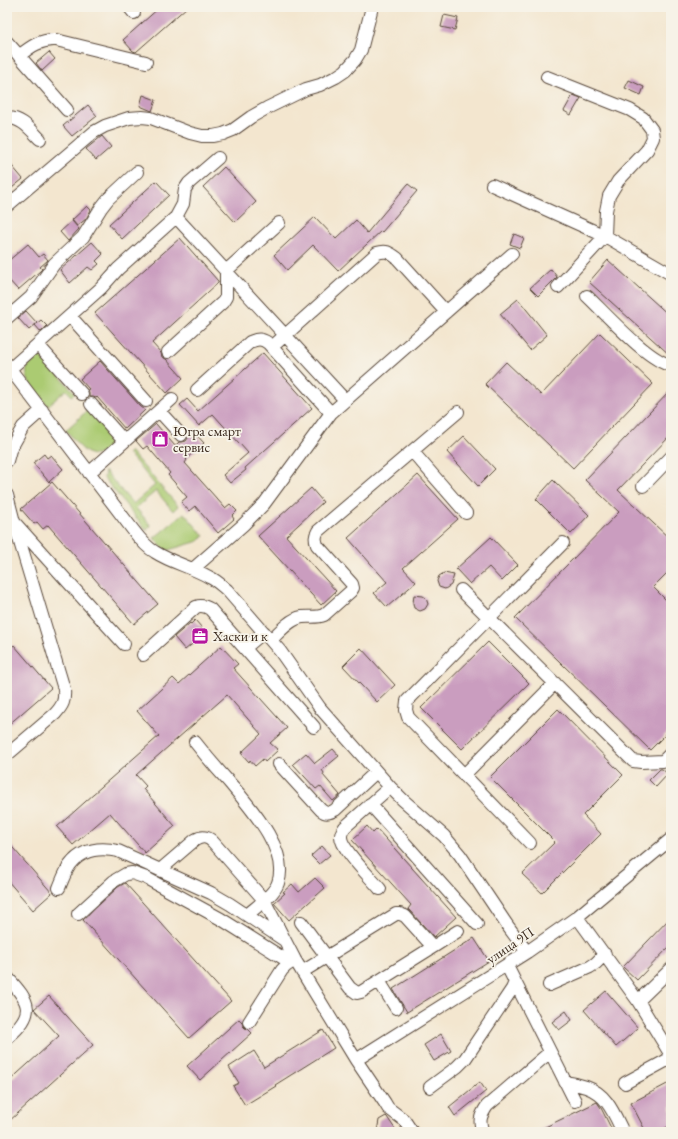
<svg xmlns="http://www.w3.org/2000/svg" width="678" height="1139" font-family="'EB Garamond',serif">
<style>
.green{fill:#abcb72;stroke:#737a48}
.building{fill:#ca9dbf}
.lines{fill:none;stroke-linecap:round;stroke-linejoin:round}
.minor-casing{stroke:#574639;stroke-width:14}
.minor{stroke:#fff;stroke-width:12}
.labels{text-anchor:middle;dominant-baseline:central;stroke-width:3.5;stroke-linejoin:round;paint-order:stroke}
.poi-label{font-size:14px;fill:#3b2a1e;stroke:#f7f3e8;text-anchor:start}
.street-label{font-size:14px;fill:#3b2a1e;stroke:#f7f3e8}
</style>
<rect width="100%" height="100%" fill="#f7f3e8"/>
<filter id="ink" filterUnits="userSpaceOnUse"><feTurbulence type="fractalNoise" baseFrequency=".025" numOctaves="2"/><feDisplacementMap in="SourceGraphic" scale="8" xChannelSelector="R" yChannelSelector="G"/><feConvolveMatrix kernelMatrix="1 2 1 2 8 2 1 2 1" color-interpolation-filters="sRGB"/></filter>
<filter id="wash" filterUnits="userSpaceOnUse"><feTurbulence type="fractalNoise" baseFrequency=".012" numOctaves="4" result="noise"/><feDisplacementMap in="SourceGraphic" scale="16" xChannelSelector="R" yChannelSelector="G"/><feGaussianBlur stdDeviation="0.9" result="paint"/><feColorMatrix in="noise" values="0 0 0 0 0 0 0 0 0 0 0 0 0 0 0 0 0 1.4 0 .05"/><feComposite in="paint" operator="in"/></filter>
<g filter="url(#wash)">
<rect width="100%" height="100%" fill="#f3e6cf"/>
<path class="green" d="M39,354L75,393L72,396L66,390L48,406C40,396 21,380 28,366C30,361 36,358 39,354Z
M89,409L116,440C111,444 106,449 101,453C88,462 74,439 66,430Z
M130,451L178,506L173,511L156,491L136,508L151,526L146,530L104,478L105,471L133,504L155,485L128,453Z
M184,513L204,536L199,541L165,551L154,538Z"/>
<g id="blocks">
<path class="building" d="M160,7H187L136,52L133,51L123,40Z
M444,15L458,18L455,30L441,27Z
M49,52L55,59L42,71L36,63Z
M629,80L644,87L641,95L625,88Z
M143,95L156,100L152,111L140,106Z
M573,95L581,98L571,115L564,111Z
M88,105L97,116L72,136L63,126Z
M102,136L111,147L96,160L86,149Z
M7,160L23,179L7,192Z
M224,167L256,202L235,222L203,187Z
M156,181L169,195L122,239L109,224Z
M408,184L417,191L382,232L381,231L338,271L313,245L287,270L274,255L315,217L336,239L356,220L367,233Z
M87,206L91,210L86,219L77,226L72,220Z
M72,221L79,229L68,241L60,232Z
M514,234L524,238L520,248L510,244Z
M180,238L218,281V283L152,343L161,353L162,357L166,359L183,378L167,393L95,313Z
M92,242L103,254L96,261L99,264L92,270L88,267L70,283L60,270Z
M28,244L39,257L43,254L48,260L40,267L42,269L40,271L18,290L7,278V262Z
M608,260L671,317V356L589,282Z
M551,269L557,277L538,296L530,288Z
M518,299L547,335L530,350L500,314Z
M26,311L37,323L29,330L18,318Z
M41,320L47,326L41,332L35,325Z
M600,333L653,384L573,468L485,384L506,362L541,395Z
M263,353L312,408L245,468L246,470L230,483L223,475L248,453L213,414L199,426L180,405L187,399L198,411Z
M100,361L140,406L145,410L125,429L97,397L96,398L93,397H89V393L88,389H89L80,379Z
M671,390V435L618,490L671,540V569L653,587L671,605V729L650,750L515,618L619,512L585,480Z
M156,424L175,446L179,442H182L186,441L188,438V434L192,430L204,443L186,459L187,460L185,463L225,508L230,504L237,511L232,516L234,519L218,533L195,506L189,511L181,502L187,497L168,475L170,473L147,446L143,449L136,441Z
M464,436L495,469L478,486L447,452Z
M44,454L47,458L51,455L63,469L49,482L33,463Z
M418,475L458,519L403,568L416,582L387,607L374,593L387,582L348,538Z
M553,480L589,515L571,534L536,499Z
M52,482L158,604L134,624L48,525L43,529L37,522L34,524L21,509Z
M311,488L323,502L286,536L336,591L321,605L258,536Z
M491,537L518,565L502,581L489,567L470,584L456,569Z
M444,573L454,575L451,585L445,589L439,587L437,581L439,576Z
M414,595L423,596L426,598L428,604L425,609L420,611L414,608L413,603Z
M195,620L202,628L198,631L202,636L185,650L174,637L190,623L191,624Z
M488,642L529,683L462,749L421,708Z
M14,645L51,688L7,726V651Z
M221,646L238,664L233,668L287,728L270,743L278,750L265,762L263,759L255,766L250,760L249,762L241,753L261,734L227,695L136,775L146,786L143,789L175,826L145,853L110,813L73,845L57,827L94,794H93L159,736L137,711L173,678L179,684Z
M361,648L395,685L377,702L343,666Z
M558,709L623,775L583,815L601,834L542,893L522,874L555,842L490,777Z
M333,749L339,756L322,770L324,773L323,775L340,795L333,801L320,786L316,789L293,764L306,753L315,763Z
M660,769H662L668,774L656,787L649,780Z
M367,826L373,833L377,829L456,917L434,937L408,909L411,905L352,840Z
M7,841L52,893L33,910L7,880Z
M322,846L330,855L319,864L311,856Z
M315,878L325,888L289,920L274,903L285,893L283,892L292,884L299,892Z
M125,883L231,1001L189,1038L83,920L118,887Z
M671,917V945L637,980L623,967Z
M474,938L489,961L407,1012L393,989Z
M606,991L638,1028L616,1047L584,1010Z
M49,996L93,1045L7,1123V1083L59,1036L34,1009Z
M566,1011L572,1020L559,1030L552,1022Z
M239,1019L242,1022L243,1026L245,1028L248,1029L252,1033L200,1080L187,1066Z
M323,1030L334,1048L275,1085L276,1086L245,1105L233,1086L239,1083L229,1067L254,1051L264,1067Z
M441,1034L451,1051L434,1061L424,1045Z
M480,1082L486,1091L455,1116L449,1107Z
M671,1082V1125L658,1132H646L631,1103Z
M597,1102L601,1108L613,1132H535Z
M386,1116L387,1117L397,1132H377L379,1120Z"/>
</g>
</g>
<g filter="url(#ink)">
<use href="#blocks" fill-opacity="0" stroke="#574639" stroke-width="1"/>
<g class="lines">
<g class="minor-casing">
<path id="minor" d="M129,7L134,13
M7,42L67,110
M19,56C30,47 41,39 56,40L146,62
M7,118C21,117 31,130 40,139
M492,185L605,236L606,211L609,196L618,181L647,150L653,138L652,130L643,118L630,110L547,77
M7,206L94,132L105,126L129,118L142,117L151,118L190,133L202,136H213L223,134L233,130L251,117L267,108L306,89L320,85L336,77L345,71L355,60L361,50L372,7
M176,217L345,400
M558,287L605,236L671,274
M587,296C605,313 649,362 671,365
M70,316L146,401
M7,318L31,297L54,264L83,237L101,208L108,199L137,172
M38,345L82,394
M272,347L377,253C386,250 389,252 397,258L446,312
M168,352L223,302L226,297V271L279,223
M7,365L133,530C139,538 146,547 155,552C172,563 192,567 209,577C216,580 221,585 227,590L280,651L320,708L390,787L403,800L444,836L460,855L507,925L527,952
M10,369L101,288L118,269L176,217L183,204L185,189L189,183L218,158
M197,390L250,342C257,339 261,338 268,343L331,413
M91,404L124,441
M159,411L181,435
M412,451L466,513
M7,461L10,450L23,427L42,410
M89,473L172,399
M643,486L671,457
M7,495L14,522L124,644
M193,569L243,525L264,504L331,413L512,254
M461,590L633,761L641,762L663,761L671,753
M271,640C279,632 290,619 302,617C309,616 317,618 324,615L351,591L353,588L352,584L317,545C315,539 315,536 318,531L458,412
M245,648L264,632
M143,655L196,607C201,605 205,606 210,609L314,727
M195,742C206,756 217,769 229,782C248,805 290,850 278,883C274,895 256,907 247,915
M7,755L55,714C63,705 65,701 64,689L14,522
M279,764L321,810C326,814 329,813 335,810L376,772
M464,775L555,683
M370,804L477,924
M530,843L408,717L406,710L407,701L563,543
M160,870L195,840C202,836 207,836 213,842L264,900L295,960L356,1060L385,1103L388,1108L404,1120L412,1132
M59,888C62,881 65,872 70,865C82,849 99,847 118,851L211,893L230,904L284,940
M380,889C371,878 340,848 341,836C341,832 343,830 345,827L390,787
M78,914L114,881L126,874L132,873L146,878L221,919L291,963
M577,917L638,1001L671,1055
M301,922L350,988L357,993L361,992L433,947
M507,966L575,1101
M302,972L396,914H400L405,916L433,947L458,931
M7,977C31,1003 36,1013 7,1038
M379,981L396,1008
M549,985L590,967L596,963L605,954
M638,1001L671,969
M249,1022L282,970L286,966L295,960
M356,1060L527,952L577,917L671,839
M565,1082C572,1083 580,1085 586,1087C607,1094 614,1114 623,1132
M625,1083L671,1058
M430,1087L457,1067L465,1059L512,989L515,982
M483,1132C478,1121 481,1115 487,1106L550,1052"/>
</g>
<use href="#minor" class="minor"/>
</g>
</g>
<defs>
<g id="shop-square" transform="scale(0.9)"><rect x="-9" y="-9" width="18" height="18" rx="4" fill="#b5179e" stroke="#f7f3e8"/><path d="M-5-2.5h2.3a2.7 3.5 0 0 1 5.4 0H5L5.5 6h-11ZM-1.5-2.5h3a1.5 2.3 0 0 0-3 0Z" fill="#fff"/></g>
<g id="office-square" transform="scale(0.9)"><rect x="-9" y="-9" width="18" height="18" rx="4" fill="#b5179e" stroke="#f7f3e8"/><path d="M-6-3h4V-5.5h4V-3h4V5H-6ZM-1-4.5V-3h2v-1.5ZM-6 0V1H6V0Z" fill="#fff"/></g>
</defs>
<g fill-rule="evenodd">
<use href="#shop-square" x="160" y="439"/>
<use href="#office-square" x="200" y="636"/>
</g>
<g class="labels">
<g class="poi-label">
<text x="173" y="431">Югра смарт<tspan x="173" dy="16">сервис</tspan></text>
<text x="213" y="636">Хаски и к</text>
</g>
<g class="street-label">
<text transform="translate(510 945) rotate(-34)">улица 9П</text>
</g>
</g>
<rect width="678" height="1139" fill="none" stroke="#f7f3e8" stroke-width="24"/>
</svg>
